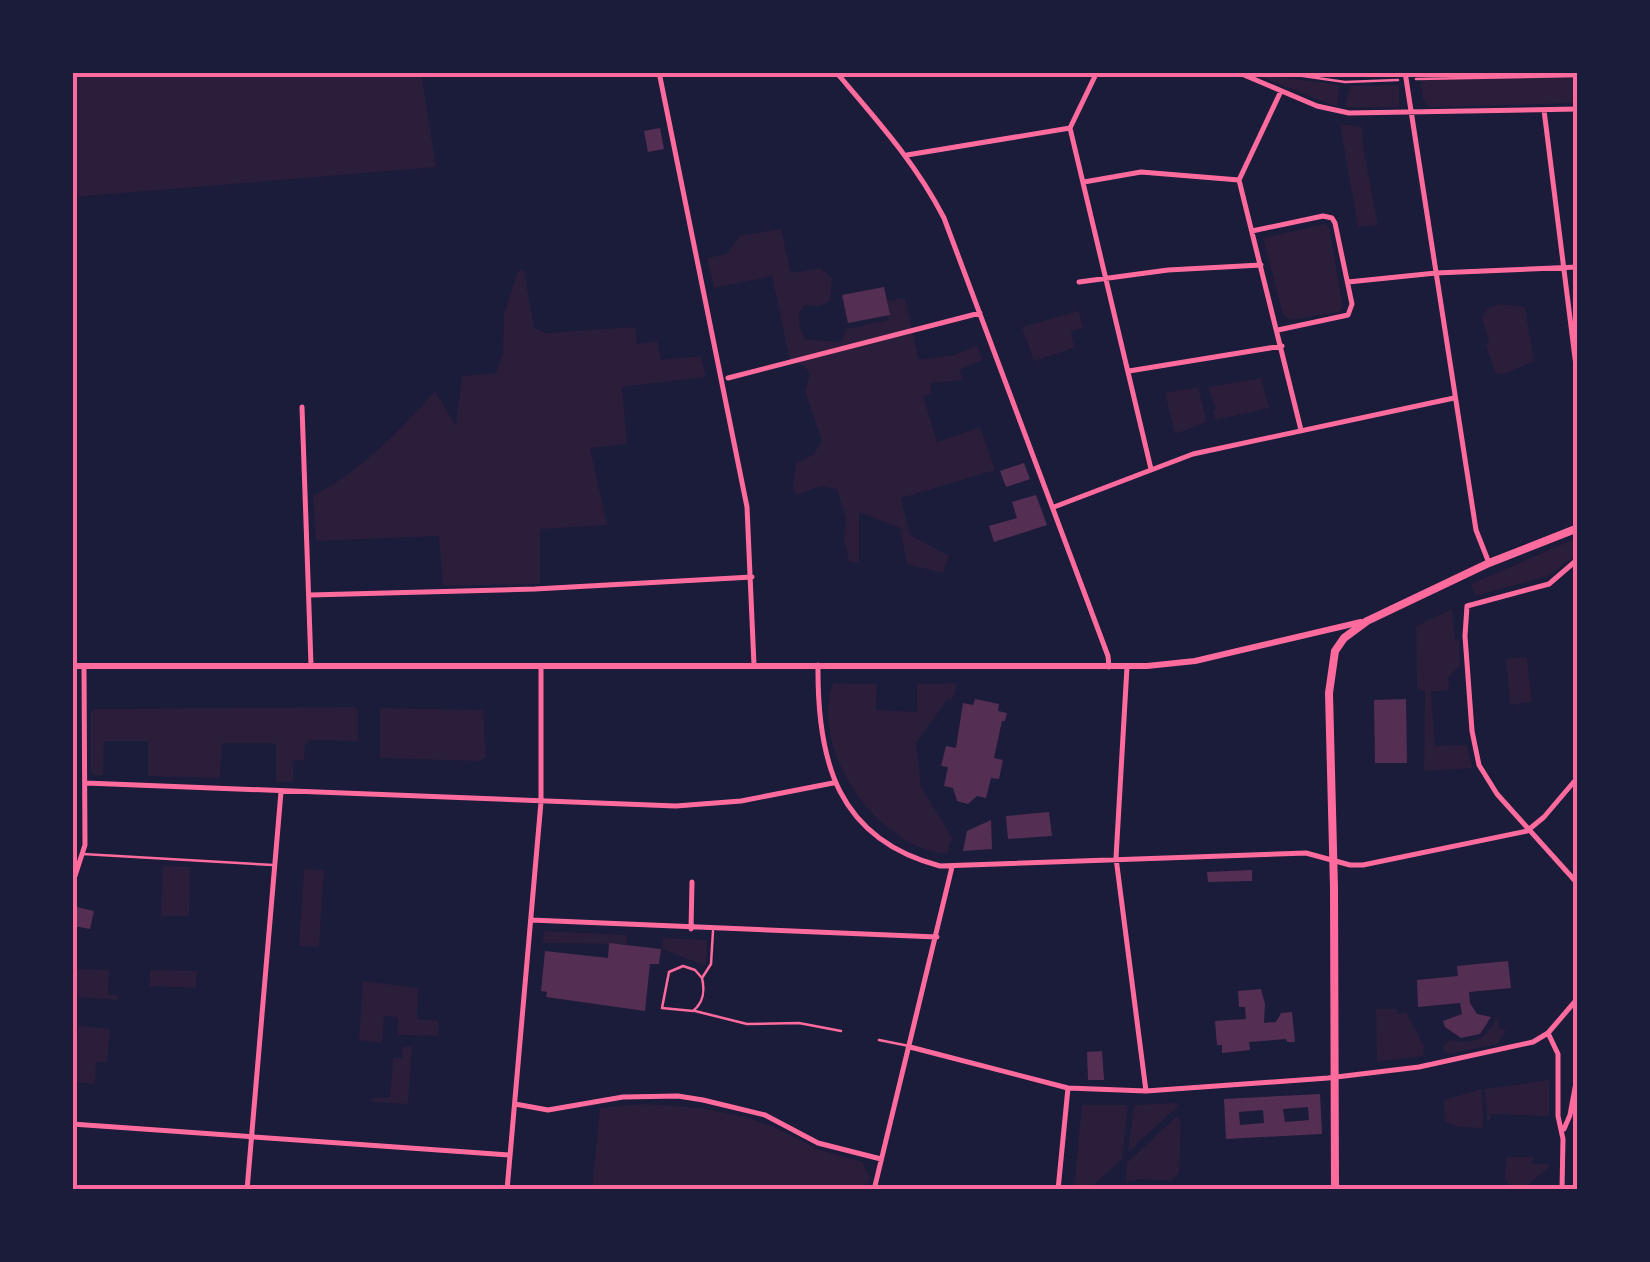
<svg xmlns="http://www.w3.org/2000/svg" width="1650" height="1262" font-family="Overpass,sans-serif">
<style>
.green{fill:#2a1e3b}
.building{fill:#542f53;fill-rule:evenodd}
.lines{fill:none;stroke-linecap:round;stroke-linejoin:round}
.path{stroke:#ff6b9d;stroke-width:2.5}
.service{stroke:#ff6b9d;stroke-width:2.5}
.minor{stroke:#ff6b9d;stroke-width:5}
.tertiary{stroke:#ff6b9d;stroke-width:6}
.secondary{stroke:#ff6b9d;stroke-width:8}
.neatline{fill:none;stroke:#ff6b9d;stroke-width:4}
</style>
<rect width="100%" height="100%" fill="#1b1b3a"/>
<path class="green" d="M73,72L421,73L436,167L73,197Z
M1251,73L1339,85L1337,106L1329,104Z
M1419,73H1577V103L1429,107L1423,99Z
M1399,85V107H1345L1350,86Z
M1340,124L1362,127L1363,146L1378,225L1358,227Z
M1324,224L1329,227L1343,308L1339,312L1290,320L1283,315L1263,238Z
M781,229L791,273L820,268L832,278L830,301L820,306L805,305L799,313V325L805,339L841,342L846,329L888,320L885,302L905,298L919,360L954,355L977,345L982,360L959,370L963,380L930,383L932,394L923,396L937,442L980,427L995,470L901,498L910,535L949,556L943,573L907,564L900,528L859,512V563L849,562L844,539L846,519L837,489L821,486L796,495L793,488L796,463L813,455L822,441L805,391L810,374L805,367L790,360L772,276L714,288L707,258L727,254L740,236Z
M524,270L534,328L546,333L635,327L637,344L657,341L661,360L701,356L706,377L622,387L627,444L590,448L607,525L540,529V584L443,586L439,536L316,541L313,496C361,470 399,432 435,391L456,426L462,376L496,373L503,353L504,314L518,271Z
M1500,304L1525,307L1534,361L1501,375L1495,372L1486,345L1489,343L1482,317L1487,309Z
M1079,311L1083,328L1071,331L1074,348L1034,361L1022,327Z
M1261,378L1269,408L1215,420L1213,410L1216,409L1208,387Z
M1198,387L1207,422L1175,434L1165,393Z
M1577,538V555L1548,576L1476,596L1471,584Z
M1452,609L1455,640H1459L1460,666L1448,677L1449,690L1431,692L1435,746L1467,745L1472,768L1424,771L1425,692L1417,688L1416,626Z
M1527,657L1532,702L1510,705L1506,659Z
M833,683L877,684L876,710L917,712V684L957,683L953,698L947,700L916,743L921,787L952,837L947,854C877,848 809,750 833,683Z
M355,707L358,711V741L310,740L305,745L304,760L293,761V782H276V744L271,743H222L220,778L148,776V741H104L103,775H93L91,771V712L95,709Z
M380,708L483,710L486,757L481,761L380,758Z
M163,866L190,867L189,916H161Z
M304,869L324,870L319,947L299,946Z
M544,931L627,935V944L543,943Z
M663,938L707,940L706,966L662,949Z
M76,969L109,970L108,994L118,995V1000L74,997Z
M150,970L197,971L196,988L150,986Z
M363,981L418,988L417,1019L439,1021L438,1036L397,1035L398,1017L384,1016L382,1043L359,1040Z
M1376,1009H1396L1398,1014L1406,1012L1424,1046L1423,1056L1377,1062Z
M1498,1016V1028L1506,1030L1498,1044L1449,1054L1444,1052L1443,1046L1449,1040C1474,1046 1487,1038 1498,1016Z
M78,1026L110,1029L107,1062H96L95,1084L73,1082Z
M403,1047H412L408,1104L372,1102V1098H390L393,1058H402Z
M1549,1080V1116L1491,1114L1490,1120H1487L1485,1089Z
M1482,1089L1483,1128L1460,1127L1445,1122L1444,1100Z
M1177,1103V1107L1128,1152L1134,1105Z
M645,1104L701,1108L749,1118L776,1128L820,1150L862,1162L870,1177L867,1189H592L600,1108Z
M1082,1105H1128L1122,1159L1089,1189H1074Z
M1176,1117L1181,1121L1179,1173L1171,1181L1141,1179L1126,1182L1127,1163Z
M1506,1157H1534L1532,1164H1549V1167L1523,1189L1517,1185L1511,1187L1505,1180Z"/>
<path class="building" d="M660,128L664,149L648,152L644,131Z
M884,287L890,315L848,323L842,295Z
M1024,463L1030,479L1006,487L1000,471Z
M1036,495L1047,525L994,542L989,526L1017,518L1012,502Z
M975,699L999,704L998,711L1007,713L1005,721H1002L994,758L1003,760L999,779L991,778L986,798L977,796L968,804L957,801L953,788L944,786L948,767L941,766L946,746L956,748L963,703L973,705Z
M1406,699L1407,763H1375L1374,700Z
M1049,812L1052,836L1008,839L1006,816Z
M991,820L992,849L963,851L967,831Z
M1252,870V881L1208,882L1207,872Z
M77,907L94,911L90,929L74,926Z
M609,943L661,949L659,964H650L645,1011L546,997L547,992L541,991L545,951L608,958Z
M1508,961L1511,988L1469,992L1470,1003L1477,1014L1491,1017L1480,1034L1461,1038L1445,1027L1443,1021L1462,1014L1460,1003L1418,1007L1417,980L1458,976L1457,966Z
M1261,989L1265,1004L1264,1023L1276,1022L1281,1013L1292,1012L1295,1042H1287L1286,1039L1249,1042L1250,1050L1222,1053V1045H1217L1215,1021L1246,1019L1245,1007H1239L1238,991Z
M1102,1051L1104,1080H1088L1087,1052Z
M1320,1094L1322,1134L1226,1139L1224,1099ZM1308,1107L1309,1120L1285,1122L1283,1109ZM1263,1110L1264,1123L1240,1125L1239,1112Z"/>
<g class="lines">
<path class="path" d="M1275,72L1345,82L1398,80
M1416,79L1578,76"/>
<path class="service" d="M83,854L273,865
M702,978L695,970L683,966L669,972L662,1008L693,1011C704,1002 705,991 702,978L711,964L713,931
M695,1011L747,1024L799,1023L841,1031
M879,1040L909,1046"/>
<path class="minor" d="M659,72L747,507L754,665
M836,72C876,119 916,163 944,218L1108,656L1109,667
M1097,72L1070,128L1151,469
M1237,72L1317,106L1349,113L1578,109
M1405,72L1476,530L1489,563
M1281,91L1239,180L1301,430
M1544,110L1578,382
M907,155L1070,128
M1084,182L1141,172L1239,180
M1252,231L1323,216L1332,218L1335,223L1352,304L1348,315L1278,330
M1079,282L1168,270L1261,265
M1348,282L1436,273L1578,267
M1129,371L1282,346
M728,378L980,313
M302,407L311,665
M1054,507L1193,454L1454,398
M1578,559L1549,584L1467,606L1465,636L1472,731L1479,765L1497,794L1578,884
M310,595L535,589L752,577
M818,665C817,761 837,839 940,866L1306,853L1350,865H1363L1527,831L1544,817L1578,777
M1127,667L1116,858L1146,1091
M86,783L676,806L741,801L833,783
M72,885L85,845L84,667
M531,920L937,937
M691,929L692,882
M1548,1033L1558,1054V1116L1563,1139L1562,1190
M910,1047L1068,1088L1146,1091L1328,1078L1419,1067L1533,1042L1548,1033L1578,998
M515,1104L548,1110L623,1097L678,1096L703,1100L765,1115L818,1143L881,1159
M72,1124L509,1155
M1564,1129L1570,1115L1578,1072
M247,1190L281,792
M507,1190L541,802V668
M874,1190L952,867
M1058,1190L1068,1088"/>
<path class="tertiary" d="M72,666H1147L1195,661L1361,622"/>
<path class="secondary" d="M1335,1190L1334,888L1329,693L1335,651L1344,638L1367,621L1489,563L1578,528"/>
</g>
<rect width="1650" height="1262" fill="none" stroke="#1b1b3a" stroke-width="150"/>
<rect x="75" y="75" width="1500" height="1112" class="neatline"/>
</svg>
